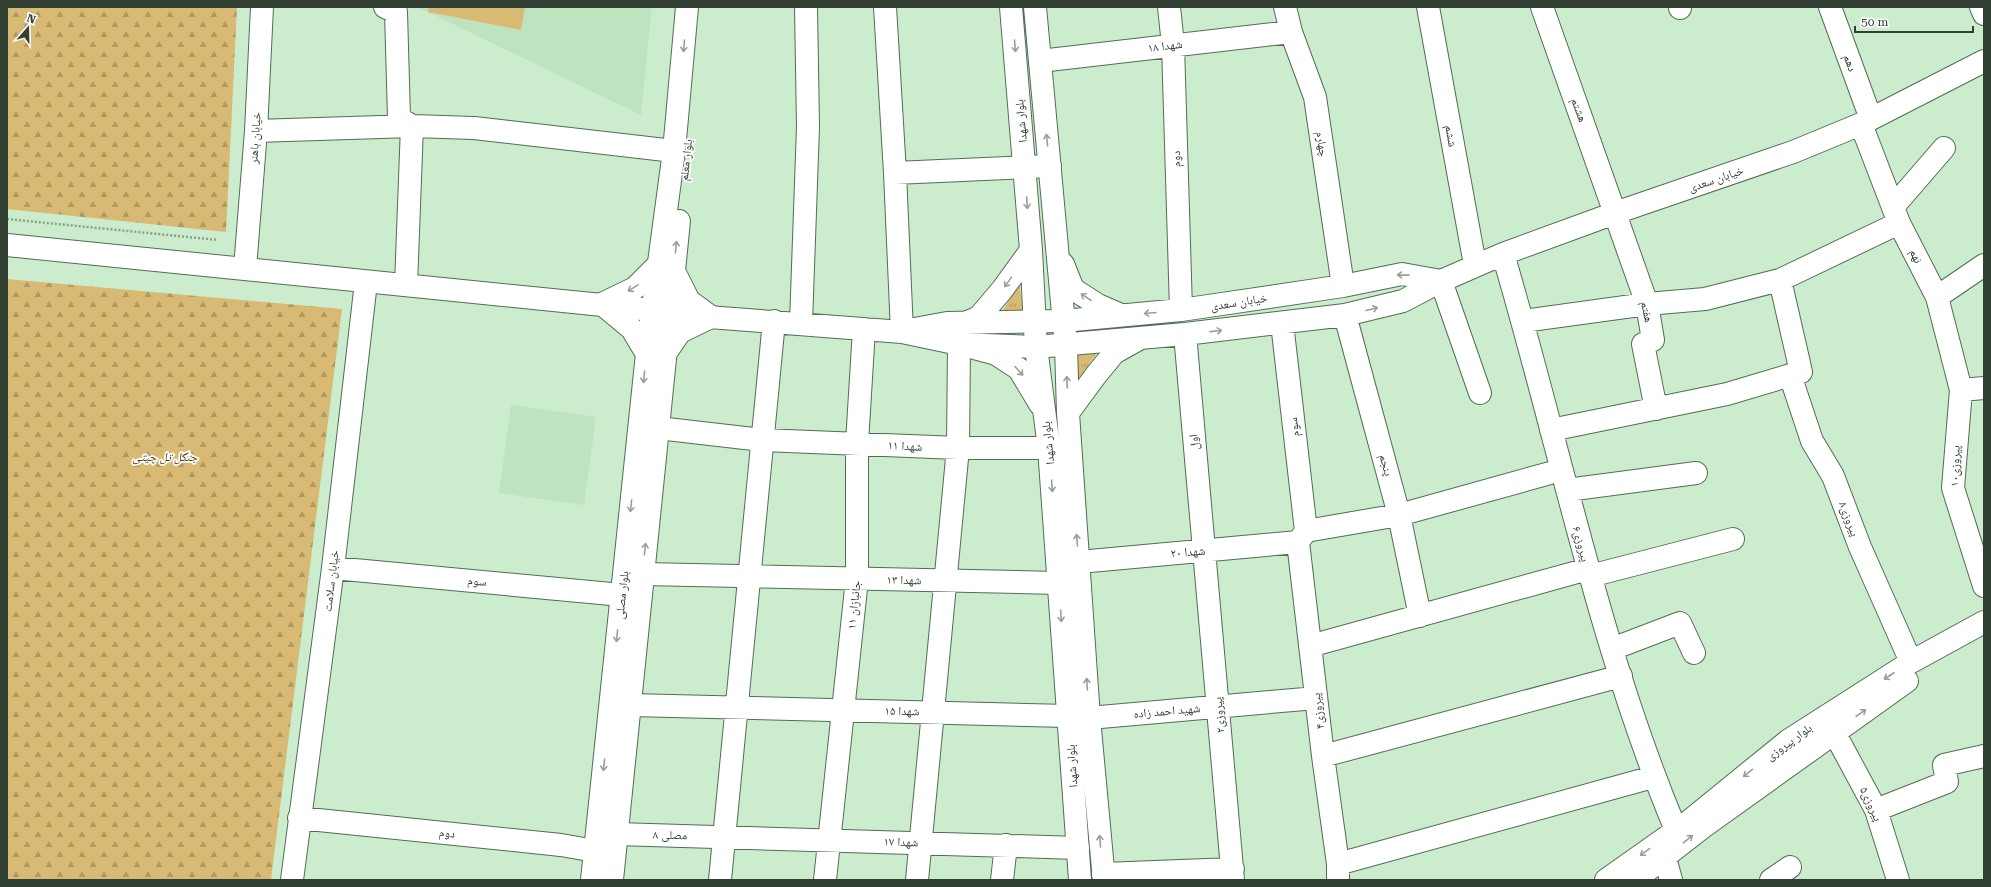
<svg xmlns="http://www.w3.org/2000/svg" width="1991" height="887" font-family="'Roboto Serif','Noto Naskh Arabic',serif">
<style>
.built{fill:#bde3bf}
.grass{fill:url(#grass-tufts)}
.forest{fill:url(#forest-firs)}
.garden{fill:#d9ba74}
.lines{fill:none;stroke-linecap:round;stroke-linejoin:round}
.minor-casing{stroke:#516d53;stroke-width:24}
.major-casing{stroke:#516d53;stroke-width:24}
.path{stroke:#89a08a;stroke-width:2.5;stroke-dasharray:2 2;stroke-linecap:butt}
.minor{stroke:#fff;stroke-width:22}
.major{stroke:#fff;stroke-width:22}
.oneway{stroke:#989e98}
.labels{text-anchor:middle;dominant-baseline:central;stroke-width:3.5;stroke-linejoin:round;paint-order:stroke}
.street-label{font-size:12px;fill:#313e32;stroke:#fff}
.park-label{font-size:12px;font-style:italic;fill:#49380c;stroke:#fff}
</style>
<defs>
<pattern id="grass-tufts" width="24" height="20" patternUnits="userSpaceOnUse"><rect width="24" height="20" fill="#d9ba74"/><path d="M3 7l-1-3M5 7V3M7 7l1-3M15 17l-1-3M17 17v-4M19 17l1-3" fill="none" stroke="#b19960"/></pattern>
<pattern id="forest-firs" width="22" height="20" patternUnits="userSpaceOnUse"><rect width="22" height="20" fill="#d9ba74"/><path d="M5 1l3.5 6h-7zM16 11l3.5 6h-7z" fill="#b19960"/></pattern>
</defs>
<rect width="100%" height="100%" fill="#ccecce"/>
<path class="built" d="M416,7H652L641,115L428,12Z
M511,405L596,417L584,505L499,493Z"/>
<path class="grass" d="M1019,282L1025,322L997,321Z
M1097,353L1077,381L1071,354Z"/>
<path class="forest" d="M7,7H237L226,232L7,209Z
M7,279L342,309L271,880H7Z"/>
<path class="garden" d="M429,7H525L521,30L428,12Z"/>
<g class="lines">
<g class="minor-casing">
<path id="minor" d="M385,7L396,12L399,118L412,126L406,285
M885,7L895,173L902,332
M1169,7L1173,45L1181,310
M1285,7L1291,32L1315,97L1343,286
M1428,7L1475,265
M1542,7L1647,304L1653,340L1643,344L1656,409
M1680,7V8
M1830,7L1871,119
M1981,7L1984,14
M1040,61L1291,32
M1861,124L1899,223L1937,297L1961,390L1953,488L1984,586
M256,131L412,126L474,128L674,151
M895,173L1050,166
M1893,207L1944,148
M1503,254C1560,446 1598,644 1676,830
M245,268L256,131L262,7
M1441,281L1480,393
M1937,297L1984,265
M652,310L669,314L902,332L959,344L1036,347L1185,334L1345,315L1403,301L1441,281L1503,254L1615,213L1793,152L1861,124L1984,61
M1345,315L1399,515L1420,616
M1523,321L1647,304L1705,299L1780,280L1899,223
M801,323L808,127L806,7
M1282,323L1306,531
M909,330L947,323L1063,321L1181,310L1343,286L1402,274L1441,281
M1185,334L1233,880
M1790,375L1812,441L1833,476L1860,547L1911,662
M1961,390L1984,388
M658,428L762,440L958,448H1049
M1551,430L1727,394L1801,372L1780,280
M1567,490L1696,473
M1298,542L1323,756L1338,864V880
M1298,542L1306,531L1399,515L1561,470
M1079,562L1298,542
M333,568L622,595
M643,574L1059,583
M1590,576L1733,539
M1310,646L1588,569
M1612,649L1680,623L1694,653
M630,705L1068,716
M1089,718L1316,698
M1834,732L1876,810L1898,880
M1323,756L1621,676
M1876,810L1947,782L1944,765L1984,756
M299,818L561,845L595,851
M617,834L1078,848
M1665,858L1671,880
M1338,864L1653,777
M1103,874L1233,869
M292,880L333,568L366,282
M720,880L774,321
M825,880L857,579V443L864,329
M917,880L958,448L959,344
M1002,880L1006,845
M1606,880L1688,822L1789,740L1911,662L1984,622
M1635,880L1703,827L1907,681
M1771,880L1790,867"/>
</g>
<g class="major-casing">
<path id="major" d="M1011,7L1031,250L1036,347L1049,448L1080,880
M1035,7L1066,346L1068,413L1089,718L1104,880
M7,245L652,310
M1063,264L1073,289L1098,305L1121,315
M965,323L979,317L1002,290L1031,250
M959,344L996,354L1019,369L1040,404
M647,354L632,329L602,304L635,288L658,265
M665,354L680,332L711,317L689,301L674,271
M1068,413L1096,375L1114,353L1139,339
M592,880L648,344L674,151L687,7
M612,880L679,221"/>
</g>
<path class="path" d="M7,219L218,240"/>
<use href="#minor" class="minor"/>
<use href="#major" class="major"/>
</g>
<defs><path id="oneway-shaft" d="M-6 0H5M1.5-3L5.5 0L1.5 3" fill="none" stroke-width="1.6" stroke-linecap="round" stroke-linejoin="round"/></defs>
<g class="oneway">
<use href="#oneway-shaft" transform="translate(684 46) rotate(95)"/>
<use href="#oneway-shaft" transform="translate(1015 46) rotate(85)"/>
<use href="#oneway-shaft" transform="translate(1047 140) rotate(-96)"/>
<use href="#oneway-shaft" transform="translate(1027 203) rotate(86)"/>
<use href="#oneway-shaft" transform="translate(676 247) rotate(-84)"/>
<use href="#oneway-shaft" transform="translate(1403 275) rotate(-179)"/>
<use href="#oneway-shaft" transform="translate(1008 282) rotate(125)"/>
<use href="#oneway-shaft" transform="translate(633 288) rotate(148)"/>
<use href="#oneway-shaft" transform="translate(1086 297) rotate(-146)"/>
<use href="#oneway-shaft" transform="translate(1372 309) rotate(-14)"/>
<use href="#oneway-shaft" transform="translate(1150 313) rotate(175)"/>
<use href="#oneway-shaft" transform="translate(1216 331) rotate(-6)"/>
<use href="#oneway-shaft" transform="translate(1019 371) rotate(48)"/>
<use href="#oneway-shaft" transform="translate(644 377) rotate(96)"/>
<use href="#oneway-shaft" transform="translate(1067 382) rotate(-92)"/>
<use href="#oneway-shaft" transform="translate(1052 486) rotate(86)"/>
<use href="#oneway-shaft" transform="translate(631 506) rotate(96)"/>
<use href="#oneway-shaft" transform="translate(1077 540) rotate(-94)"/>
<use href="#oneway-shaft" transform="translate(645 549) rotate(-84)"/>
<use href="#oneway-shaft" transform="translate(1061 616) rotate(86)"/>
<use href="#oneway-shaft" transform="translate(617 636) rotate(96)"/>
<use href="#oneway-shaft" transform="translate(1889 676) rotate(147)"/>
<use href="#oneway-shaft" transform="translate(1087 684) rotate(-94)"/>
<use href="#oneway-shaft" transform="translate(1861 713) rotate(-35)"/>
<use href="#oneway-shaft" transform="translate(604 765) rotate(96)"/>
<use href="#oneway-shaft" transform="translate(1748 773) rotate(141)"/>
<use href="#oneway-shaft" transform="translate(1688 839) rotate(-39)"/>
<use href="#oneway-shaft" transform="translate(1100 841) rotate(-95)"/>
<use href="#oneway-shaft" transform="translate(1645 852) rotate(144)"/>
</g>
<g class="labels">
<g class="street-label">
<text transform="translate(1165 46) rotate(-7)">شهدا ۱۸</text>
<text transform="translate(1850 63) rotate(70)">دهم</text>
<text transform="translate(1579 110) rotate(70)">هشتم</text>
<text transform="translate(1021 121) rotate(-95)">بلوار شهدا</text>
<text transform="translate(1451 136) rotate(80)">ششم</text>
<text transform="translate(255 138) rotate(-86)">خیابان باهنر</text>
<text transform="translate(1322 144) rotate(81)">چهارم</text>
<text transform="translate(1176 159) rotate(-92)">دوم</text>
<text transform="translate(686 160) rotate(-84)">بلوار معلم</text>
<text transform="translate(1716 179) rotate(-19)">خیابان سعدی</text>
<text transform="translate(1916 256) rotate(62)">نهم</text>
<text transform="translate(1239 302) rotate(-9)">خیابان سعدی</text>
<text transform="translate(1647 312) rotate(78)">هفتم</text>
<text transform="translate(1294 427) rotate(-97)">سوم</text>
<text transform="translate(1194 442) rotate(-95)">اول</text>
<text transform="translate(1048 443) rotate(-96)">بلوار شهدا</text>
<text transform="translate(905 446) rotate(3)">شهدا ۱۱</text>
<text transform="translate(1386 465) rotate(75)">پنجم</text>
<text transform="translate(1955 466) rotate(-88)">پیروزی۱۰</text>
<text transform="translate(1849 519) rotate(69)">پیروزی۸</text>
<text transform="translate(1581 544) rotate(75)">پیروزی۶</text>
<text transform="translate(1188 552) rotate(-5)">شهدا ۲۰</text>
<text transform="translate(904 580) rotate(1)">شهدا ۱۳</text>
<text transform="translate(331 581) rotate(-83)">خیابان سلامت</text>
<text transform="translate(477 581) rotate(5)">سوم</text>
<text transform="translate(622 595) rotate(-84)">بلوار مصلی</text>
<text transform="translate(854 605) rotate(-84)">جانبازان ۱۱</text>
<text transform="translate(902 711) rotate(1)">شهدا ۱۵</text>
<text transform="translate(1167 711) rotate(-5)">شهید احمد زاده</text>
<text transform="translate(1318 711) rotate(-97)">پیروزی۴</text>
<text transform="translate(1219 715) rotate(-95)">پیروزی۲</text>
<text transform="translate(1789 742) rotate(-36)">بلوار پیروزی</text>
<text transform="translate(1072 766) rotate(-94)">بلوار شهدا</text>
<text transform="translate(1871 804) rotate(65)">پیروزی۵</text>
<text transform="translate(447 833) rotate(6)">دوم</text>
<text transform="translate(670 835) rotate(1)">مصلی ۸</text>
<text transform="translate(901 842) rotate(2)">شهدا ۱۷</text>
</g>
<g class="park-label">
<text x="165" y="457">جنگل تل چیتی</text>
</g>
</g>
<rect width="1991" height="887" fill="none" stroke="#313e32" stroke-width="16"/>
<g transform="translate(28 28) rotate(20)" stroke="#ffffff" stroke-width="3" paint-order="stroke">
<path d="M0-3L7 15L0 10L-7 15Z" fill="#313e32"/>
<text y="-6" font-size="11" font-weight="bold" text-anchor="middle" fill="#313e32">N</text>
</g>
<path d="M1855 26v6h118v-6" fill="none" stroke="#313e32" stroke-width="2"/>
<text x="1861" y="26" font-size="12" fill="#313e32" stroke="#ffffff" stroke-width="3" paint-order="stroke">50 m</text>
</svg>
